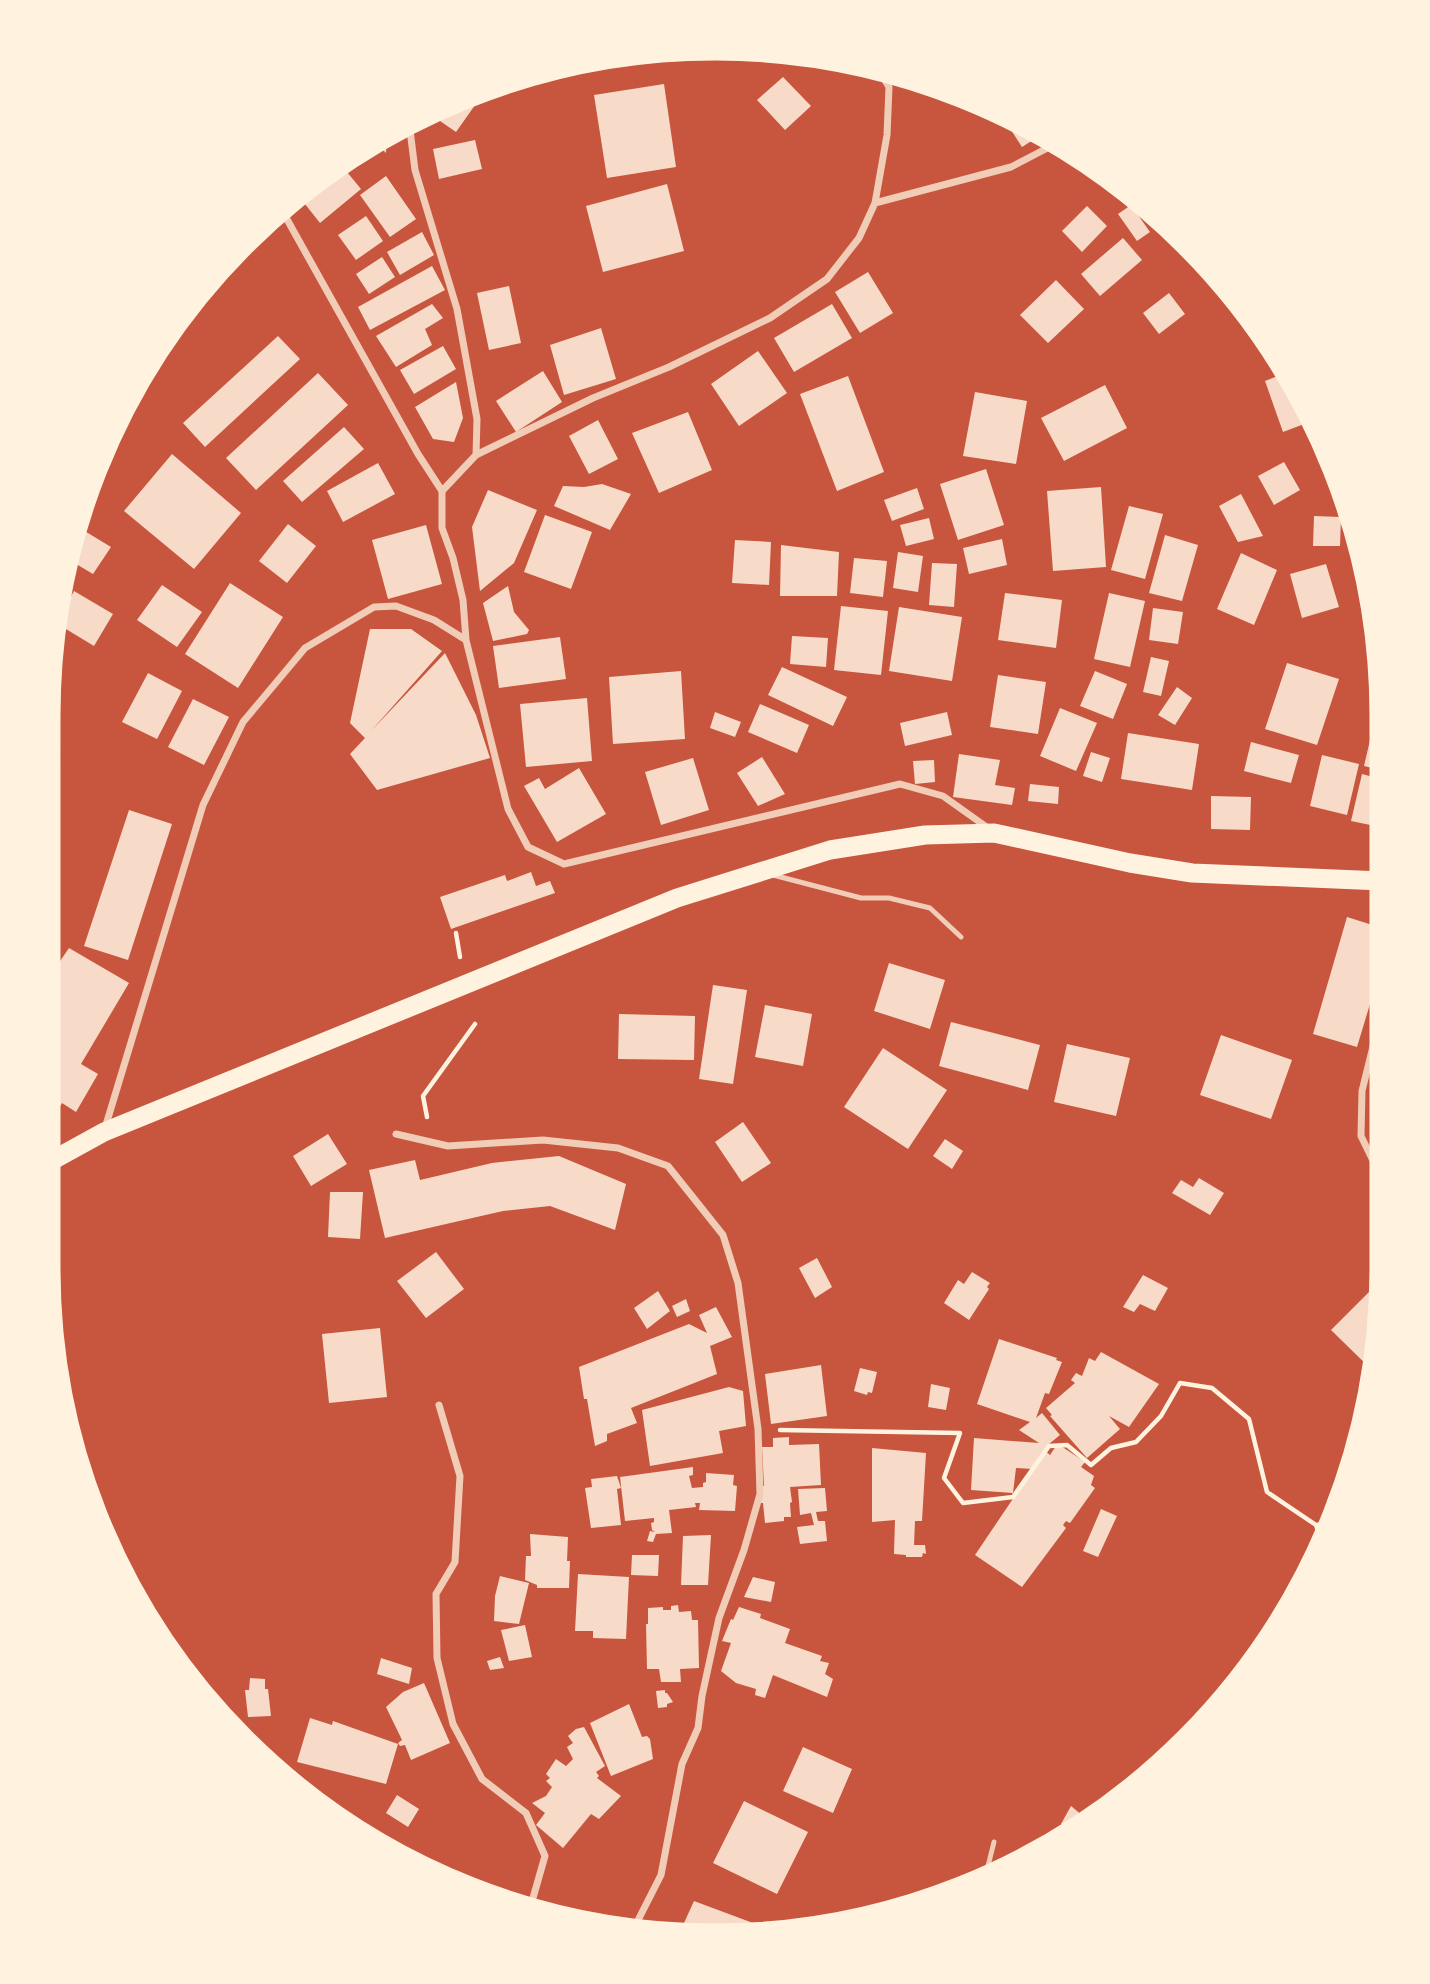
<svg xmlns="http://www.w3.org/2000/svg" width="1430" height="1984" font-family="'Alegreya Sans',sans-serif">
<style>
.building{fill:#f7dbc8}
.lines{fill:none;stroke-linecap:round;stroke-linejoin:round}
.path{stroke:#fff3e0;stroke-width:4.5}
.service{stroke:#f1ccb7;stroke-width:5}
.minor{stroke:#f1ccb7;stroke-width:7}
.trunk{stroke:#fff3e0;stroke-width:19}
.rim{fill:none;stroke:#fff3e0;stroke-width:9}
</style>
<rect width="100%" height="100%" fill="#c8553d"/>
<path class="building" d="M783,77L811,106L785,130L757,100Z
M664,84L676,167L607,178L594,95Z
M481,88L485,91L456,132L427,112Z
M1021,119L1044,133L1022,147L1009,127Z
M387,130L386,153L372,139Z
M475,140L482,169L439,179L433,149Z
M342,166L361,189L320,223L301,199Z
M386,176L416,219L390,237L360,195Z
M667,184L684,251L603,272L586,206Z
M1132,190L1160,216L1150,223L1129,192Z
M1131,205L1150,232L1137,241L1118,214Z
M1087,206L1107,226L1082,252L1062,231Z
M366,216L383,241L356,260L338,235Z
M422,232L434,255L400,275L387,252Z
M1123,238L1142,260L1100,296L1081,274Z
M382,257L395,277L369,294L356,274Z
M432,266L445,290L370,330L358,307Z
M868,272L893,313L860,333L835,292Z
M1056,280L1084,309L1048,343L1020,315Z
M509,286L521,343L489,350L477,293Z
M1169,293L1185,314L1159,334L1143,313Z
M432,304L443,318L425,329L432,345L396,367L376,336Z
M832,304L852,338L794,372L774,338Z
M601,328L616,379L564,395L550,345Z
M278,336L300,359L205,447L183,423Z
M443,346L456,369L414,394L400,370Z
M758,351L787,393L739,426L711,384Z
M543,371L562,402L516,432L496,401Z
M318,373L348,405L256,490L226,458Z
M1283,374L1312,421L1283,432L1265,381Z
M848,376L884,472L837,491L800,394Z
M456,382L463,418L454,442L433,439L415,407Z
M1105,385L1127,428L1064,461L1041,418Z
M975,392L1027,401L1016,464L963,456Z
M688,412L712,470L659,493L632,433Z
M598,420L618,459L589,474L569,436Z
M344,427L364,449L302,502L283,481Z
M172,454L241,513L194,569L124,511Z
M1284,462L1300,490L1274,505L1258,476Z
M378,463L395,494L343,522L327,491Z
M986,469L1004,525L958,540L940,484Z
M602,484L631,494L610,530L554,506L563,486L584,487Z
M1101,487L1106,567L1053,571L1047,491Z
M917,488L924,509L892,521L884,500Z
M488,490L537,510L514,563L480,591L472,527Z
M1241,494L1263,536L1238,542L1219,506Z
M1129,506L1163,514L1145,579L1111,570Z
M545,515L592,532L571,589L524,572Z
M1314,516L1341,517L1340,546H1313Z
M929,518L934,539L906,546L900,525Z
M288,524L316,546L287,583L259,561Z
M426,525L442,584L388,599L372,540Z
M78,527L111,547L93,574L66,558Z
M1165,535L1198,545L1182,601L1149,593Z
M1002,539L1007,565L969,574L963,548Z
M735,540L771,542L769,585L732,583Z
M781,545L839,552L837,596H780Z
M898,552L923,556L918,592L893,588Z
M1241,553L1277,570L1254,625L1217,609Z
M854,558L887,561L883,597L850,593Z
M932,563L957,564L954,607L929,605Z
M1326,564L1339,607L1302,618L1290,574Z
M62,571L71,577L54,609L57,584Z
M230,583L283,617L238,688L185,654Z
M162,585L202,612L177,647L137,620Z
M508,586L514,612L529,630L527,634L493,641L483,603Z
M74,591L113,614L94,646L56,623Z
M1005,593L1062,600L1056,648L998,640Z
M1109,593L1145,601L1130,667L1094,659Z
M841,606L888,611L881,675L834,670Z
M899,607L962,617L952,681L889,671Z
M1153,608L1183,612L1178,644L1149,640Z
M370,629H411L442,651L371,731L445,653L476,715L490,758L377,790L350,754L365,738L350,723Z
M792,636L828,638L826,667L790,664Z
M560,637L566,679L499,688L493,646Z
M1151,657L1169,661L1161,696L1143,692Z
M1287,663L1339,679L1317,745L1265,729Z
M782,667L847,697L833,726L768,695Z
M681,671L685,739L613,744L609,677Z
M1095,671L1127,684L1113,719L1080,706Z
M148,673L182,691L157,739L122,722Z
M998,675L1046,682L1038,734L990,727Z
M1177,687L1192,698L1175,725L1158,715Z
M587,698L592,761L526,767L520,704Z
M193,699L229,717L204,765L168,747Z
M760,704L809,725L797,753L748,732Z
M1378,706H1381V770L1364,766Z
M1060,708L1097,723L1076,771L1040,756Z
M715,712L741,722L735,737L710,728Z
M947,712L952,735L905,746L900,723Z
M1128,733L1199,744L1192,790L1121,779Z
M1251,742L1299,755L1291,783L1244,771Z
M1091,752L1110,758L1102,782L1083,776Z
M959,754L1000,760L995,785L1015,788L1012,805L953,797Z
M1322,755L1359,764L1347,815L1310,806Z
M762,757L785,794L758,806L737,773Z
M693,758L709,810L661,825L645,772Z
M934,760L935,782L915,784L913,761Z
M579,768L606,814L557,842L524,786L539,778L545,789Z
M1362,774L1381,779L1380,827L1351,821Z
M1030,784L1059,787L1058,804L1028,801Z
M1211,796L1251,797L1250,830L1211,829Z
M129,810L172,824L128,960L84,946Z
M531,872L536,886L550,881L555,893L451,929L440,897L505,875L507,881Z
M1347,917L1382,928L1383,961L1357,1047L1313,1034Z
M69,948L129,983L81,1064L98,1074L76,1112L62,1103L55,1115L44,1109V970H54Z
M889,963L945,980L930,1029L874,1011Z
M713,985L747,990L733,1084L699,1079Z
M765,1005L812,1014L803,1066L755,1057Z
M619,1014L695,1016L694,1060L618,1059Z
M951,1022L1040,1045L1028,1090L939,1066Z
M1221,1035L1292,1060L1271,1119L1200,1095Z
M1067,1044L1130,1058L1116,1116L1054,1102Z
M883,1048L947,1090L908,1149L844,1107Z
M743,1122L771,1163L742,1182L715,1142Z
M328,1134L347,1164L311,1186L293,1156Z
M945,1139L963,1151L952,1169L933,1156Z
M559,1156L626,1184L615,1230L550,1206L503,1211L385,1238L369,1170L415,1160L420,1180L492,1163Z
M1199,1178L1224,1193L1210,1215L1172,1193L1181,1180L1193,1187Z
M330,1192H363L360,1239L328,1237Z
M436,1252L464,1289L426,1318L397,1281Z
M817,1258L832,1287L815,1298L799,1268Z
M972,1272L990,1283L987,1287L989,1289L969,1320L944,1303L958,1280L964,1284Z
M1143,1275L1168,1288L1155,1311L1140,1304L1134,1312L1123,1307Z
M1373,1288L1385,1299V1313L1375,1373L1331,1330Z
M658,1291L670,1311L647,1329L634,1308Z
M686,1299L690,1311L677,1317L672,1306Z
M716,1307L732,1337L710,1346L717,1374L631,1408L637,1423L607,1434V1441L595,1446L587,1399H584L579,1367L689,1324L707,1333L699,1315Z
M380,1328L387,1397L329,1403L322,1334Z
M999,1339L1057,1358L1056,1360L1062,1362L1049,1394L1045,1393L1036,1418L1042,1413L1060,1435L1049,1444L1045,1451L1050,1455L1056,1446H1061L1085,1462L1081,1467L1094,1476L1091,1485L1095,1488L1070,1523L1066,1521L1063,1525L1066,1528L1022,1587L975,1555L1033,1469L1016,1468L1013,1493L971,1490L974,1438L1039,1443L1019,1430L1030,1422L977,1404Z
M1101,1352L1159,1384L1129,1427L1109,1416L1120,1429L1087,1458L1050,1416L1052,1415L1046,1408L1075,1383L1071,1380L1076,1373L1082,1376L1089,1358L1095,1361Z
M821,1365L827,1416L771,1424L765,1374Z
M860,1368L877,1372L872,1393L868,1392L867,1395L854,1391Z
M931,1384L950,1388L946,1410L928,1407Z
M729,1387L743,1391L746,1426L719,1431L723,1453L650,1466L642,1410Z
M789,1437V1445L819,1444L821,1485L790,1487L792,1502L790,1503L791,1517H784V1521L765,1523L763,1503H760V1486H764L762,1447H773V1438Z
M872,1448L926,1453L922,1521H915L914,1545H925L926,1554L923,1553L922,1557H906V1555L894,1554L895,1520L872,1522Z
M693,1467V1475L689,1476L692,1488L703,1487V1483L706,1482V1473L734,1475L733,1485L737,1486L735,1511L699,1510L700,1503H695L696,1507L669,1510L672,1533L656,1534L653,1542L647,1541L650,1531L655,1532L652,1530L651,1523L654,1522V1518L625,1521L620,1477Z
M617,1476L621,1488L617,1489L621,1525L591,1528L585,1488L592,1487L591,1479Z
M825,1488L827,1511L816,1512L818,1521H825L827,1541L800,1544L797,1527L814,1525L811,1513L800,1515L798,1489Z
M1101,1509L1117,1516L1098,1557L1083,1551Z
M530,1534L568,1537L567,1561H570L569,1588H537V1585L525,1580L526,1556H531Z
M711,1535L708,1585H681L683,1536Z
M632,1555H659L658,1576L631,1575Z
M578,1574L629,1577L626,1639L593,1638V1631H575Z
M500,1576L529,1583L519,1624L494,1621L495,1596Z
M753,1577L775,1582L771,1602L744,1597Z
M678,1605L679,1612L691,1611L692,1620H698L699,1668L680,1669L681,1682H661L659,1669H647L646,1624H648V1608L663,1607V1610H671V1606Z
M739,1607L761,1614L760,1618L790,1629L785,1643L822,1656L820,1661L829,1663L825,1674L833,1679L827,1697L773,1675L765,1698L755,1695L756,1689L736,1683L721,1671L731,1643L722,1641L731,1619L733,1620Z
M525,1625L532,1657L509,1661L501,1630Z
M500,1657L504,1668L490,1670L487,1661Z
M381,1658L412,1668L409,1684L377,1674Z
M250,1678L265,1679V1689H268L271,1716L248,1717L245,1690H249Z
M424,1683L450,1743L411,1760L405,1745L400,1746L398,1743L402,1740L386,1707L403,1692Z
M665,1690V1693H667L673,1702L667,1704V1707L658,1708L656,1691Z
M629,1704L642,1737L647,1736L650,1739L653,1759L611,1776L590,1723Z
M310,1718L332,1725L333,1721L398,1744L386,1784L297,1762Z
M584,1727L605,1766L596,1772L599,1776L597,1778L621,1796L599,1819L591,1814L563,1848L536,1825L545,1813L532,1803L546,1796L552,1787L546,1781L550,1778L546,1774L556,1759L566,1766L573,1759L567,1747L573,1743L568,1736L576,1729Z
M803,1747L852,1769L833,1813L783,1791Z
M397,1795L419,1809L408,1827L386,1813Z
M744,1801L808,1832L777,1894L713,1863Z
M1071,1806L1083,1816L1077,1824L1069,1829L1061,1824Z
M694,1901L753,1923L748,1935L679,1934Z"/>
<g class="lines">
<path class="path" d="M456,933L460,957
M427,1117L423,1096L475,1024
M780,1430L960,1433L944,1478L963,1503L1013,1497L1049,1446L1067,1445L1091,1465L1111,1448L1136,1442L1161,1416L1180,1383L1212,1388L1249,1419L1267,1492L1316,1525L1333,1523
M1316,1525L1324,1548"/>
<path class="service" d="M773,875L861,898H889L930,908L961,937
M984,1882L994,1842"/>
<path class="minor" d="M414,118L410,130L415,170L457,309L477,419L476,455
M875,203L1011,167L1059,142
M279,205L418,454L442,491V528L453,558L463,600L466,640
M442,491L476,455L593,398L669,367L770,318L827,279L859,238L875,203L887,135L889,87L875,64
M1383,1006L1362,1091L1361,1136L1384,1183
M105,1128L203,805L243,722L305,648L374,607L396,606L434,620L466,640L508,809L528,847L564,864L900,784L943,796L988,828
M396,1134L448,1146L543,1140L618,1148L668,1166L723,1235L738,1283L758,1429L760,1494L744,1550L719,1618L702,1696L698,1728L682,1764L661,1875L631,1934
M439,1405L460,1476L455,1562L436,1594L437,1658L453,1724L482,1779L526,1813L545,1856L531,1905"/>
<path class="trunk" d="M44,1165L104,1132L677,898L830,850L925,835L994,833L1130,863L1192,873L1382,881"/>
</g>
<path d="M0 0H1430V1984H0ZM715 56H715A659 659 0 0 1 1374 715V1269A659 659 0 0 1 715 1928H715A659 659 0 0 1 56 1269V715A659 659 0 0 1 715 56Z" fill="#fff3e0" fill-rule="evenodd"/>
<path class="rim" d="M715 56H715A659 659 0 0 1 1374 715V1269A659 659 0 0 1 715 1928H715A659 659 0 0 1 56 1269V715A659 659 0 0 1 715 56Z"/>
</svg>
